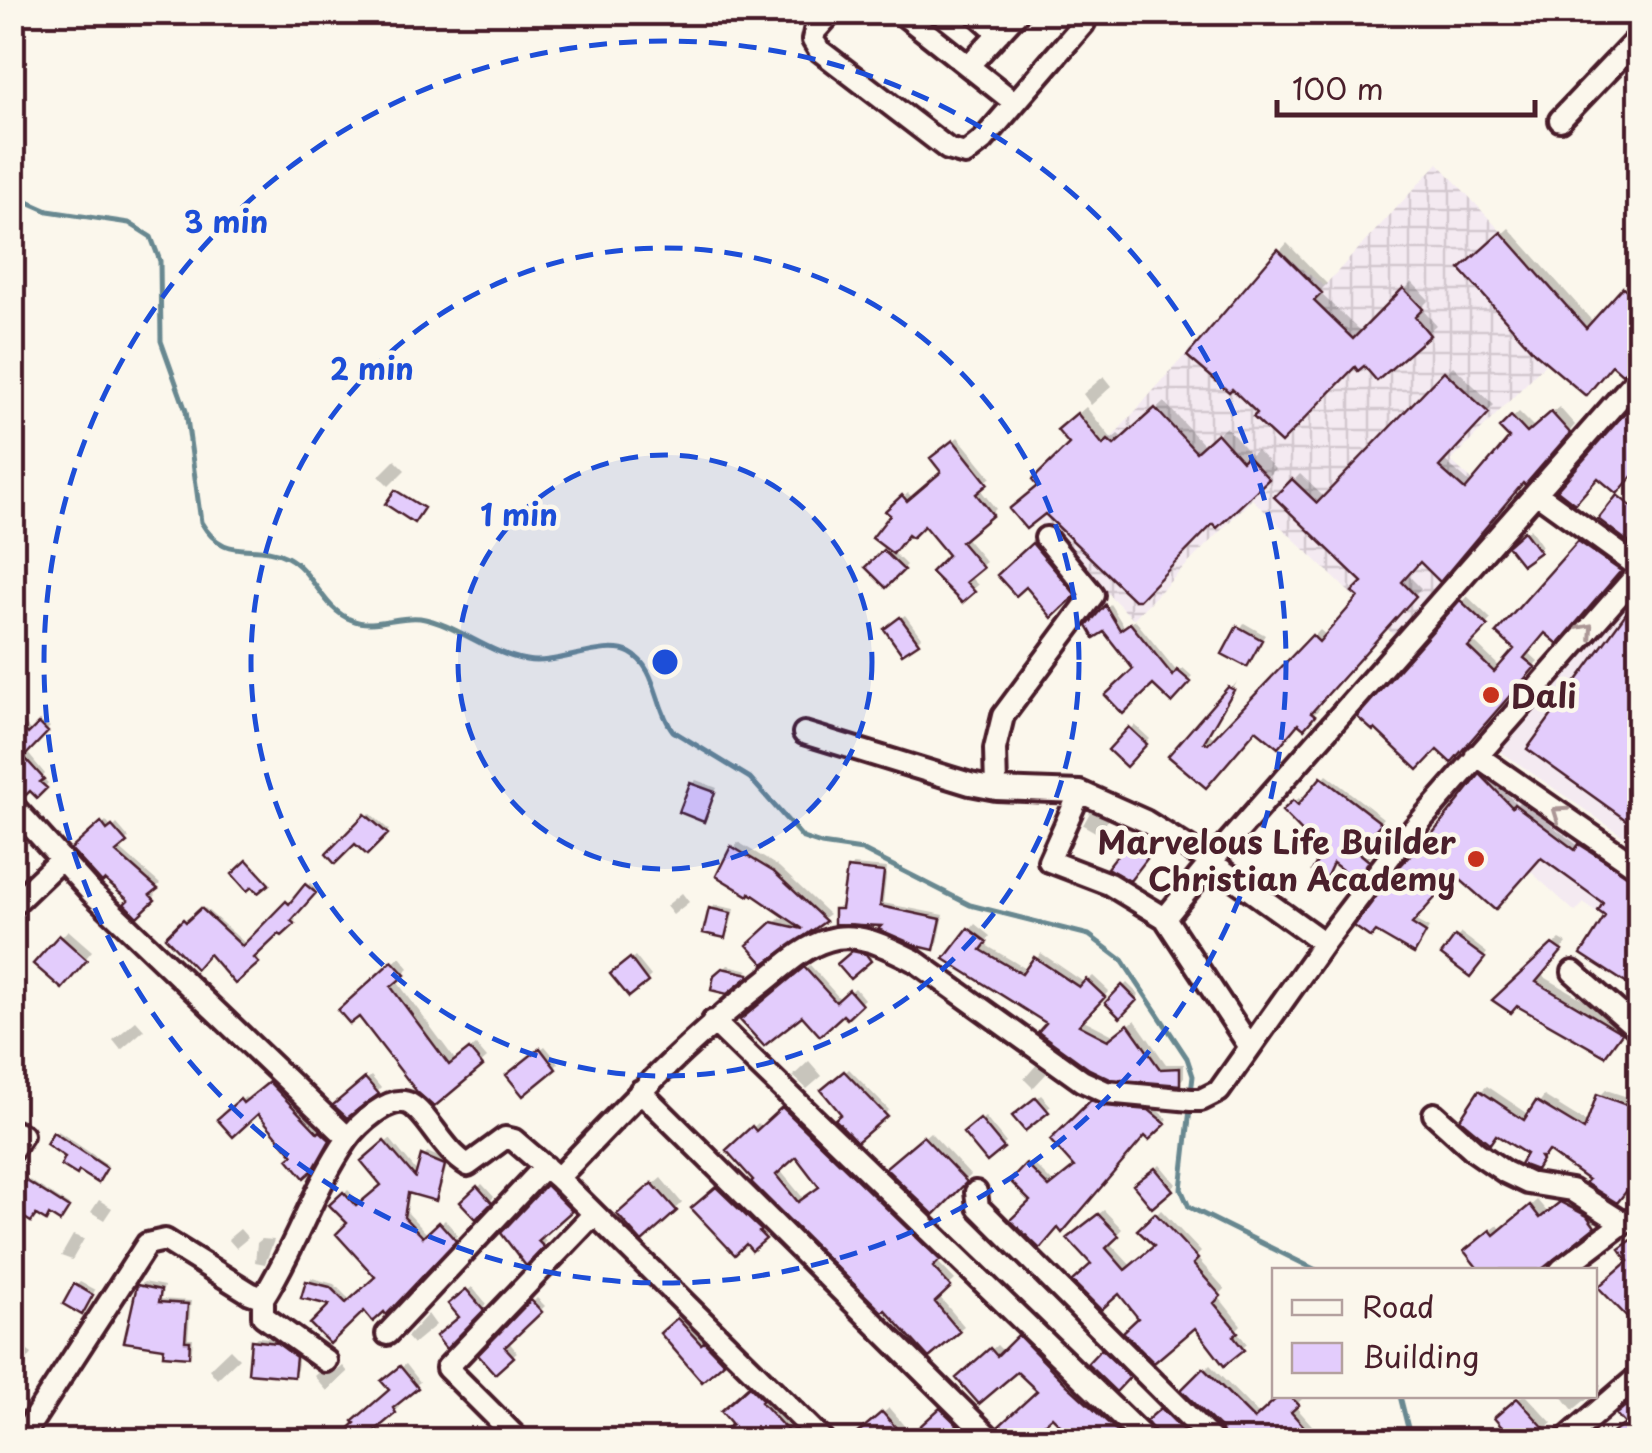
<svg xmlns="http://www.w3.org/2000/svg" width="1652" height="1453" font-family="'Playpen Sans',sans-serif">
<style>
.built{fill:#f4eaf1}
.industrial{fill:url(#industrial-grid)}
.shadow{fill:#0003;fill-rule:evenodd}
.lines{fill:none;stroke-linecap:round;stroke-linejoin:round}
.stream{stroke:#688890;stroke-width:5}
.building{fill:#e3ccfc;stroke:#4a1f2b;stroke-width:2.5;fill-rule:evenodd}
.minor-casing{stroke:#4a1f2b;stroke-width:28}
.minor{stroke:#fbf7ec;stroke-width:20}
.oneway{stroke:#ab9695}
.ring{fill:none;stroke:#1d4ed8;stroke-width:5;stroke-dasharray:18 12}
.poi-dot{fill:#c8321e;stroke:#fbf7ec;stroke-width:4}
.labels{text-anchor:middle;dominant-baseline:central;stroke-width:9;stroke-linejoin:round;paint-order:stroke}
.poi-label{font-size:32px;font-weight:bold;fill:#4a1f2b;stroke:#fbf7ec;text-anchor:start}
.centre{fill:#1d4ed8;stroke:#fbf7ec;stroke-width:5}
.ring-label{font-size:30px;text-anchor:middle;font-weight:bold;fill:#1d4ed8;stroke:#fbf7ec;stroke-width:9;stroke-linejoin:round;paint-order:stroke}
</style>
<defs>
<pattern id="industrial-grid" width="8" height="8" patternUnits="userSpaceOnUse" patternTransform="scale(2.5)"><rect width="8" height="8" fill="#f4eaf1"/><path d="M0 4h8M4 0v8" fill="none" stroke="#d3c8cf"/></pattern>
</defs>
<rect width="100%" height="100%" fill="#fbf7ec"/>
<filter id="ink" filterUnits="userSpaceOnUse"><feTurbulence type="fractalNoise" baseFrequency=".01" numOctaves="2"/><feDisplacementMap in="SourceGraphic" scale="20" xChannelSelector="R" yChannelSelector="G"/><feConvolveMatrix kernelMatrix="1 2 1 2 8 2 1 2 1" color-interpolation-filters="sRGB"/></filter>
<g filter="url(#ink)">
<path class="built" d="M1639,592V847L1500,751Z
M1482,771L1639,881V942L1584,903L1575,912L1453,801Z"/>
<path class="industrial" d="M1438,163L1585,323L1451,461L1505,510L1393,634L1252,499L1133,619L1037,522L1278,250L1324,286Z"/>
<path class="shadow" d="M1622,12H1640V21L1632,23Z
M1509,228L1594,323L1631,282L1640,289V359L1463,269Z
M1287,243L1327,284L1319,292L1362,333L1412,282L1429,300L1421,308L1436,325L1377,378L1364,362L1355,364L1261,412L1233,385L1190,356Z
M1453,366L1494,405L1443,459L1472,485L1512,438L1502,428L1519,412L1535,428L1559,407L1575,425L1531,475L1420,559L1407,574L1421,588L1316,705L1320,708L1304,725L1299,721L1256,727L1212,778L1172,755L1237,682L1209,734L1216,739L1320,630L1327,636L1361,597L1366,582L1278,497L1300,474L1325,498Z
M1104,376L1112,386L1091,405L1083,394Z
M1164,402L1205,446L1226,427L1251,455L1257,450L1275,469L1217,524L1040,485L1073,444L1069,422L1086,407L1112,439L1118,434L1124,439Z
M958,437L991,477L979,488L996,509L964,536L986,562L969,576L978,585L962,600L952,555L924,523L909,532L892,551L906,565L886,585L869,567L889,548L893,515L889,511L908,493L913,498L944,472L938,454Z
M395,460L405,470L389,486L379,476Z
M1530,529L1542,546L1538,550L1511,547Z
M1039,540L1079,588L1053,614L1026,583L1000,575Z
M1581,543L1598,560L1606,552L1624,564L1563,635L1546,630L1527,651L1538,661L1496,707L1437,747L1360,717L1467,596L1491,619L1472,640L1501,668L1518,648L1500,633Z
M1110,604L1125,628L1135,620L1178,673L1183,668L1193,677L1172,699L1136,669L1104,629L1090,626Z
M905,615L921,637L917,641L891,625Z
M1244,623L1265,635L1250,660L1225,653Z
M14,713L33,733L44,722L50,727L26,751L45,774L42,777L48,783L37,795L30,788L23,794L12,790Z
M1135,725L1150,739L1126,763L1112,749Z
M1485,772L1517,804L1520,801L1580,847L1585,841L1640,877V974L1608,916L1607,902L1541,855L1455,872L1414,920L1429,928L1418,947L1396,875L1420,849L1422,850Z
M1327,775L1383,818L1359,846L1371,856L1358,873L1335,860L1326,875L1325,852L1285,811L1299,798L1303,802Z
M696,780L717,788L703,819L692,784Z
M1093,807L1111,815L1099,834L1083,825Z
M370,813L389,830L367,852L355,841L330,854Z
M106,821L112,829L117,824L129,838L118,847L160,884L152,891L156,895L137,914L132,900L74,849Z
M1143,830L1158,841L1134,873L1111,868Z
M738,842L779,867L829,914L764,961L750,945L780,918L797,921L751,890L719,875Z
M12,845L24,860L12,869Z
M853,865L887,868L883,903L944,915L938,943L934,947L886,924L837,910L844,906L849,869Z
M310,883L317,889L292,916L296,920L255,953L259,959L236,980L209,950L168,937L187,918L190,921L205,908L247,945L290,901L293,904Z
M682,893L689,902L673,915L666,906Z
M715,905L734,909L729,931L725,935L711,910Z
M975,924L990,936L984,944L1028,970L1041,953L1085,983L1093,976L1109,991L1082,1019L1115,1036L1135,1020L1166,1064H1184V1077L1179,1083L1049,1023L947,959Z
M68,930L92,951L68,979L37,964Z
M1461,933L1487,953L1474,970L1444,955Z
M1560,939L1567,943L1541,975L1627,1025L1612,1046L1517,1003L1495,999Z
M858,948L874,955L850,976L841,964Z
M635,956L651,976L630,994L614,974Z
M400,957L409,968L396,980L456,1061L476,1045L487,1058L434,1104L359,1013L342,1010Z
M728,965L749,970L726,991L716,977Z
M810,965L841,1000L855,988L864,999L847,1015L844,1012L748,1016Z
M1127,983L1139,995L1120,1014L1108,1002Z
M136,1021L144,1030L121,1050L113,1040Z
M545,1046L559,1063L555,1067L513,1071Z
M809,1061L822,1076L807,1089L793,1076Z
M1039,1062L1047,1073L1033,1088L1024,1079Z
M849,1069L889,1110L858,1138L844,1113L825,1090Z
M371,1076L381,1088L377,1092L337,1105Z
M275,1079L323,1131L326,1128L333,1135L317,1162L258,1111L220,1119L245,1097L248,1100Z
M1487,1086L1530,1115L1544,1096L1589,1124L1600,1096L1606,1090L1640,1101V1176L1592,1179L1549,1149L1535,1168L1530,1153L1481,1091Z
M1041,1095L1051,1106L1025,1128L1016,1116Z
M1097,1097L1110,1103L1153,1107L1168,1119L1149,1137L1145,1133L1033,1201L1013,1181L1032,1162L1055,1185L1077,1166L1054,1140Z
M789,1104L943,1253L936,1260L955,1280L938,1295L964,1326L959,1330L729,1150L758,1123L762,1128ZM797,1154L822,1186L804,1199L779,1169Z
M985,1117L1006,1143L987,1159L966,1133Z
M58,1131L108,1165L100,1178L49,1144Z
M930,1132L970,1175L934,1212L889,1168Z
M390,1139L418,1173L427,1152L448,1161L439,1194L435,1198L410,1191L407,1212L428,1235L445,1220L458,1235L386,1311L334,1304L308,1282L312,1278L334,1284L351,1301L378,1277L351,1223L333,1205L348,1190L362,1204L384,1185L364,1161Z
M1160,1165L1176,1184L1152,1204L1137,1185Z
M661,1178L682,1203L675,1210L627,1207Z
M29,1180L69,1205L60,1219L49,1212H36L23,1214L12,1226V1205Z
M551,1183L574,1205L541,1235L546,1241L526,1262L504,1233Z
M723,1183L770,1231L752,1248L701,1202Z
M482,1184L494,1197L476,1216L464,1202Z
M1569,1197L1600,1219L1538,1270L1530,1265L1523,1270H1479L1474,1245L1498,1225L1502,1231L1537,1200L1548,1213Z
M99,1200L112,1208L104,1220L91,1212Z
M1104,1210L1122,1229L1109,1242L1132,1267L1157,1246L1141,1230L1161,1210L1201,1252L1196,1257L1225,1289L1218,1296L1241,1325L1236,1330L1247,1344L1242,1349L1195,1325L1141,1318L1094,1264L1075,1233Z
M240,1229L248,1238L236,1248L228,1239Z
M73,1235L84,1239L72,1260L61,1256Z
M262,1239L274,1240L265,1264L255,1262L257,1243Z
M80,1282L95,1290L86,1308L76,1286Z
M144,1282L164,1286L161,1299L191,1301L188,1338H193L192,1350L188,1354L139,1286Z
M472,1287L486,1304L447,1345L462,1317L451,1305Z
M537,1298L545,1306L508,1341L517,1352L495,1370L482,1355Z
M428,1314L436,1325L413,1344L407,1337Z
M683,1315L706,1342L709,1339L726,1357L702,1379L664,1333Z
M1025,1331L1129,1432L1119,1440H1078L1052,1414L1023,1440H1016L1003,1426L1040,1391L1017,1368L960,1378L997,1345L1004,1352Z
M257,1337L281,1339L299,1352L297,1370L293,1374L253,1341Z
M12,1340L32,1354L13,1379H12Z
M1107,1347L1132,1372L1116,1388L1091,1364Z
M230,1349L239,1358L217,1379L209,1369Z
M406,1364L420,1382L395,1403L399,1407L364,1440H348L344,1437L392,1390L385,1381Z
M1210,1365L1260,1416L1283,1396H1299L1302,1399L1295,1406L1325,1440H1227L1225,1430L1185,1390Z
M343,1366L348,1372L327,1391L314,1376L323,1368L337,1371Z
M1594,1377L1601,1385L1594,1392Z
M756,1383L803,1440H715L735,1424L725,1411Z
M1522,1396H1527L1552,1423L1532,1440H1516L1497,1419Z
M1562,1396H1590L1573,1410Z
M947,1404L978,1435L972,1440H935L930,1434L923,1440H852L889,1408L912,1435Z
M1167,1405L1203,1440H1166L1150,1421Z"/>
<g class="lines">
<path class="stream" d="M12,195L48,211L129,223L151,237L160,261L161,341L186,411L201,522C225,564 253,540 287,557C314,571 322,609 352,620C374,629 397,615 420,618C456,624 489,654 526,660C557,666 605,640 630,653C657,667 655,708 673,731L750,778L803,838L821,844L862,850L970,905L1089,935L1122,960L1187,1058L1193,1076L1191,1093
M1190,1109L1181,1189L1189,1207L1316,1270
M1400,1396L1411,1440"/>
</g>
<path class="building" d="M1501,232L1586,328L1623,287L1640,301V362L1622,374L1612,365L1586,396L1534,352L1460,269Z
M1278,249L1322,293L1314,301L1353,339L1403,288L1423,309L1415,317L1430,335L1377,381L1364,366L1358,371L1355,367L1281,443L1253,417L1257,413L1232,389L1229,392L1187,356Z
M1444,371L1489,413L1439,467L1465,490L1509,438L1499,428L1511,416L1527,433L1551,412L1570,433L1525,485L1523,483L1440,582L1420,562L1402,582L1416,596L1311,713L1315,716L1304,729L1298,724L1278,748L1256,730L1206,788L1168,756L1228,687L1234,690L1204,742L1208,744L1312,635L1319,642L1358,597L1352,592L1362,582L1274,497L1292,479L1317,503Z
M1640,396V467L1617,494L1598,478L1575,504L1557,490Z
M1155,408L1196,452L1217,433L1242,461L1247,456L1269,479L1217,528L1213,524L1139,600H1134L1045,514L1026,529L1009,509L1037,486L1032,480L1069,444L1057,430L1077,413L1103,445L1108,440L1114,445Z
M953,440L988,484L976,494L993,515L961,542L983,568L966,582L975,592L962,603L931,572L948,555L924,526L912,538L908,535L893,554L872,538L890,515L885,511L902,495L907,501L941,472L930,458Z
M395,490L424,508L414,523L385,504Z
M1617,495L1640,513V551L1598,519Z
M1524,531L1540,552L1522,565L1507,546Z
M1578,541L1621,571L1619,573L1558,644L1545,633L1524,658L1535,667L1451,763L1437,750L1418,770L1375,729L1373,731L1357,717L1460,600L1488,626L1468,647L1494,672L1514,649L1496,633Z
M1032,543L1076,595L1052,618L1026,587L1016,596L997,575Z
M883,550L904,570L886,588L865,567Z
M1640,594V830L1527,749Z
M1105,605L1120,630L1130,623L1173,676L1177,670L1191,682L1172,703L1153,685L1123,714L1105,695L1133,669L1104,632L1094,638L1087,626Z
M900,617L919,643L902,654L884,629Z
M1237,626L1262,640L1247,667L1222,654Z
M12,718L28,734L39,723L48,732L24,757L44,779L40,782L47,788L37,798L30,791L26,795L12,781Z
M1129,727L1147,744L1126,767L1108,750Z
M1480,774L1512,807L1514,804L1575,850L1579,844L1640,883V976L1632,987L1581,954L1605,916L1598,911L1603,903L1541,858L1495,910L1455,875L1412,924L1426,933L1414,954L1376,932L1371,938L1354,926L1394,873L1414,851L1417,853Z
M1321,777L1381,823L1357,851L1369,861L1355,880L1333,863L1326,878L1312,871L1322,852L1282,811L1293,800L1298,805Z
M690,783L715,792L704,822L679,812Z
M365,814L388,834L367,855L355,844L335,864L326,854Z
M101,822L107,830L112,826L127,843L116,852L158,889L150,895L155,900L137,917L124,904L128,900L105,880L102,883L71,849Z
M1135,832L1156,847L1130,881L1107,868Z
M731,846L774,872L826,921L764,964L747,945L772,922L803,929L750,893L749,896L716,876Z
M247,860L269,884L258,893L252,887L247,891L232,874Z
M847,868L884,872L880,906L941,919L934,950L917,946L878,929L881,926L834,924V909H841Z
M305,884L316,893L291,921L295,924L282,936L279,934L254,958L259,963L235,984L209,954L196,969L165,937L183,919L186,922L201,908L242,946L286,901L289,904Z
M709,908L731,913L725,938L703,933Z
M968,928L987,942L981,950L1022,974L1034,957L1079,987L1086,979L1105,997L1079,1025L1108,1040L1128,1024L1160,1069L1180,1068V1085L1110,1079L1089,1069L1038,1032L1046,1023L944,959Z
M59,935L87,960L62,989L33,964Z
M1455,936L1485,958L1470,977L1441,955Z
M1552,944L1562,951L1536,982L1622,1033L1605,1056L1517,1006L1511,1013L1492,1000Z
M852,951L866,954L871,961L850,979L837,964Z
M630,958L648,982L629,997L610,974Z
M392,961L405,975L391,987L449,1065L469,1049L483,1066L434,1107L417,1092L359,1017L350,1024L338,1010Z
M804,967L836,1002L849,990L862,1005L847,1019L843,1015L820,1036L802,1016L764,1046L740,1020Z
M722,968L749,974L748,977L727,994L711,990L714,975Z
M1122,985L1137,1000L1120,1018L1105,1003Z
M540,1048L556,1069L523,1096L506,1075Z
M844,1071L887,1116L857,1142L835,1119L841,1114L821,1090Z
M365,1078L379,1094L347,1118L333,1105Z
M269,1082L318,1133L320,1131L330,1140L313,1170L304,1178L288,1159L293,1155L258,1114L233,1137L217,1119L240,1099L243,1103Z
M1479,1090L1524,1120L1536,1101L1584,1130L1597,1094L1640,1110V1174L1617,1203L1585,1183L1588,1180L1548,1151L1544,1157H1540L1542,1160L1536,1170L1520,1164L1526,1154L1496,1135L1490,1144L1460,1119Z
M1036,1097L1049,1112L1025,1131L1012,1116Z
M1091,1100L1105,1106L1149,1110L1166,1124L1149,1140L1145,1136L1062,1233L1058,1228L1040,1249L1010,1220L1030,1201L1010,1181L1026,1164L1049,1187L1074,1167L1050,1140Z
M782,1107L940,1260L933,1267L951,1287L935,1302L960,1332L929,1358L885,1310L882,1312L751,1182L753,1180L726,1150L752,1126L756,1131ZM796,1157L819,1187L798,1202L776,1175Z
M980,1119L1004,1148L987,1162L963,1133Z
M53,1132L107,1168L98,1183L79,1171L77,1175L61,1165L65,1157L46,1144Z
M923,1136L967,1182L934,1215L885,1168Z
M384,1141L415,1177L421,1155L445,1165L436,1201L408,1193L404,1217L423,1237L439,1222L456,1241L386,1315L384,1312L373,1322L364,1311L330,1344L310,1324L329,1305L301,1298L306,1281L330,1287L346,1303L375,1277L336,1234L347,1223L329,1205L343,1192L356,1206L381,1185L361,1161Z
M1155,1168L1173,1190L1152,1208L1133,1185Z
M25,1180L69,1208L60,1222L49,1215L46,1221L36,1215L31,1222L23,1217L12,1236V1207Z
M652,1183L677,1211L642,1242L617,1214Z
M546,1185L572,1211L538,1241L544,1247L526,1266L501,1233Z
M477,1186L492,1203L476,1219L460,1202Z
M716,1187L761,1230L759,1232L766,1239L752,1251L746,1244L735,1255L691,1208Z
M1560,1202L1587,1216L1595,1227L1541,1270H1479L1464,1251L1490,1230L1494,1235L1530,1205L1540,1218Z
M1155,1213L1198,1259L1193,1264L1221,1296L1214,1303L1238,1332L1233,1336L1244,1350L1224,1366L1195,1328L1154,1363L1123,1332L1138,1318L1119,1294L1101,1310L1072,1281L1091,1264L1067,1238L1098,1214L1119,1236L1106,1248L1125,1270L1154,1246L1137,1230Z
M1640,1234V1330L1598,1287L1628,1261L1619,1249Z
M74,1284L93,1295L82,1315L63,1304Z
M137,1285L161,1290L159,1302L188,1304L185,1341H190L189,1357L163,1355L164,1348L124,1342Z
M466,1289L484,1310L446,1349L436,1336L459,1317L448,1304Z
M531,1300L542,1312L505,1347L514,1357L495,1374L478,1355Z
M677,1318L701,1344L704,1342L724,1363L702,1382L660,1333Z
M1018,1335L1067,1385L1127,1440H1075L1052,1417L1026,1440H1013L999,1426L1037,1391L1017,1372L979,1404L956,1378L990,1348L997,1356Z
M251,1340L277,1343L296,1357L294,1377L248,1373Z
M1101,1349L1130,1377L1116,1392L1087,1364Z
M400,1366L418,1388L393,1408L396,1413L364,1440H337L355,1423L353,1421L389,1390L381,1381Z
M1203,1368L1254,1419L1279,1396H1290L1299,1405L1291,1412L1316,1440H1225L1222,1430L1181,1390Z
M749,1386L763,1400L761,1402L796,1440H713L732,1424L721,1411Z
M1640,1394V1440H1603L1625,1424L1616,1414Z
M1517,1398L1547,1431L1536,1440H1513L1494,1418Z
M940,1408L973,1440H849L882,1412L906,1439Z
M1161,1408L1193,1440H1161L1146,1421Z"/>
<g class="lines">
<g class="minor-casing">
<path id="minor" d="M832,12L815,31L813,40L819,50L948,149L965,154L983,140L1084,23L1085,12
M900,12L1015,103
M975,12L999,33
M970,64L1018,12
M1560,120L1640,36
M1536,493L1640,568
M804,733L970,784L996,789L1080,792L1145,821L1211,862L1324,943
M1476,755L1640,869
M996,789L995,749L1003,716L1093,595L1046,538
M1080,792L1049,861L1109,884L1165,918L1250,1047
M12,805L92,893L348,1138
M12,906L61,859
M1165,918L1211,862L1640,375
M1573,972L1640,1031
M713,1021L1146,1440
M640,1091L992,1440
M1434,1114L1476,1152L1505,1172L1528,1183L1571,1190L1623,1223
M12,1131L22,1135L12,1150
M558,1178C623,1109 688,1040 764,982C783,967 803,947 828,940C857,930 889,948 915,961L1082,1081L1106,1092L1191,1100H1201L1219,1091L1324,943L1395,850L1640,571
M976,1192L978,1207L1212,1440
M1561,1270L1623,1223L1640,1217
M263,1298V1316L326,1361
M387,1334L545,1166
M20,1440L147,1244L165,1240L250,1293L263,1298C295,1249 313,1189 347,1140C357,1126 390,1093 410,1104C429,1115 442,1150 468,1165L505,1138L514,1140L558,1178L823,1440
M519,1440L447,1368L593,1215
M1565,1440L1640,1375"/>
</g>
<use href="#minor" class="minor"/>
</g>
<defs><path id="oneway-chevron" d="M-2-3.5L2.5 0L-2 3.5" fill="none" stroke-width="1.6" stroke-linecap="round" stroke-linejoin="round" transform="scale(2.5)"/></defs>
<g class="oneway">
<use href="#oneway-chevron" transform="translate(1587 630) rotate(-48)"/>
<use href="#oneway-chevron" transform="translate(1559 813) rotate(-145)"/>
</g>
</g>
<circle cx="665" cy="662" r="207" fill="#1d4ed8" fill-opacity=".12"/>
<g class="ring">
<circle cx="665" cy="662" r="207"/>
<circle cx="665" cy="662" r="414"/>
<circle cx="665" cy="662" r="621"/>
</g>
<g class="poi-dot">
<circle cx="1491" cy="695" r="10"/>
<circle cx="1476" cy="859" r="10"/>
</g>
<g class="labels">
<g class="poi-label">
<text x="1511" y="695">Dali</text>
<text x="1456" y="841" text-anchor="end">Marvelous Life Builder<tspan x="1456" dy="37">Christian Academy</tspan></text>
</g>
</g>
<circle cx="665" cy="662" r="15" class="centre"/>
<g class="ring-label">
<text x="226" y="233">3 min</text>
<text x="372" y="380">2 min</text>
<text x="519" y="526">1 min</text>
</g>
<rect width="1652" height="1453" fill="none" stroke="#fbf7ec" stroke-width="50"/>
<rect x="25" y="25" width="1602" height="1403" fill="none" stroke="#4a1f2b" stroke-width="4" filter="url(#ink)"/>
<rect x="1272" y="1268" width="325" height="130" fill="#fbf7ec" stroke="#b4a19f" stroke-width="2.5"/>
<rect x="1292" y="1300" width="50" height="15" fill="#fbf7ec" stroke="#b4a19f" stroke-width="2.5"/>
<text x="1362" y="1318" font-size="30" fill="#4a1f2b">Road</text>
<rect x="1292" y="1343" width="50" height="30" fill="#e3ccfc" stroke="#b4a19f" stroke-width="2.5"/>
<text x="1362" y="1368" font-size="30" fill="#4a1f2b">Building</text>
<path d="M1277 100v15h258v-15" fill="none" stroke="#4a1f2b" stroke-width="5"/>
<text x="1292" y="100" font-size="30" fill="#4a1f2b" stroke="#fbf7ec" stroke-width="8" paint-order="stroke">100 m</text>
</svg>
